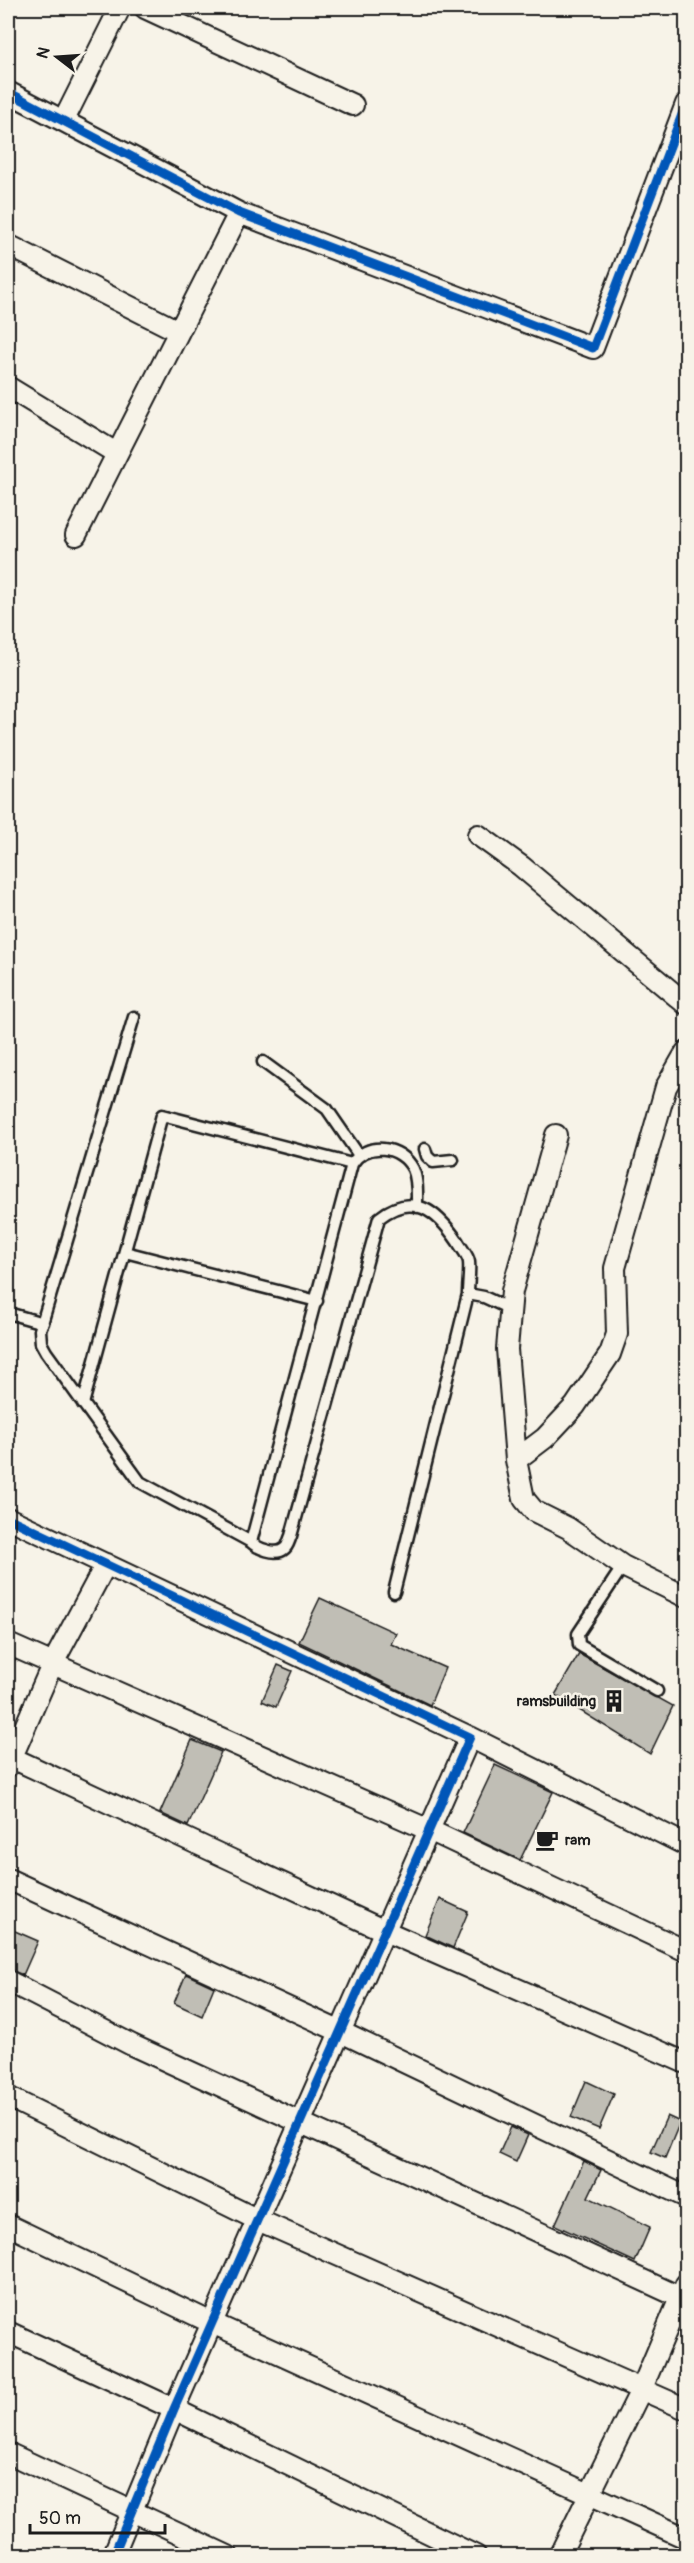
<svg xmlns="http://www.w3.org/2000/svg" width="694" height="2563" font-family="Pangolin,sans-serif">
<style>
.building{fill:#c0beb5;stroke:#1c1c1c;stroke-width:1.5}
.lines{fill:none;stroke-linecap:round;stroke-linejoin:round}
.lane-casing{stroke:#1c1c1c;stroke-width:15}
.street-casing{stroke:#1c1c1c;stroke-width:24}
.lane{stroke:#f7f3e8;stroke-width:10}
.street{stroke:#f7f3e8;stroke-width:20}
.cycleway-casing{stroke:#f7f3e8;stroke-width:13}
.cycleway{stroke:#0057b8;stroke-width:9}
.labels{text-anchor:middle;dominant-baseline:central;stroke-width:5;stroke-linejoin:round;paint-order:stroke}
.poi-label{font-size:15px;font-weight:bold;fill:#1c1c1c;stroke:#f7f3e8;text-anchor:end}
</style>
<rect width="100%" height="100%" fill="#f7f3e8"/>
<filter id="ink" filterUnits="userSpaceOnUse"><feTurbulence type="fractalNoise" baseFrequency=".0167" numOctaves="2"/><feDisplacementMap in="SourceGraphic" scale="12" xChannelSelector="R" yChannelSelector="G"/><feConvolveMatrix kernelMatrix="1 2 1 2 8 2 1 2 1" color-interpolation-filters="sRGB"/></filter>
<g filter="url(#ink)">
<path class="building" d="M320,1598L396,1633L391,1644L445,1668L430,1705L299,1642Z
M579,1654L673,1706L650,1754L555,1695Z
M278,1665L292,1671L276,1707L262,1701Z
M192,1740L221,1752L188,1826L160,1813Z
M495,1765L553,1792L520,1860L463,1833Z
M440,1899L468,1912L453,1948L425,1935Z
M8,1928L38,1941L23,1975L8,1969Z
M186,1974L214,1987L202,2016L174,2003Z
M586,2081L614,2094L599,2129L571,2117Z
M667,2116L680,2122L665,2158L651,2152Z
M511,2127L528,2135L516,2162L499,2154Z
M584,2161L601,2170L588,2197L650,2227L635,2262L555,2225Z"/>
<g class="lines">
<g class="lane-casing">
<path id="lane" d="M134,1017L40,1330L41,1343L46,1352L140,1482L251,1542C257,1548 276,1556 284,1549C288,1547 289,1540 291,1536L379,1218C413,1191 437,1211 458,1242C461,1248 468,1255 469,1262C470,1272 468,1284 468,1294L484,1297L510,1309
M263,1062L327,1109L358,1154
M425,1149L427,1156L433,1162L453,1160
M125,1252L317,1301
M8,1313L43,1323
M83,1404L162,1115L352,1164
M251,1542L352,1164C366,1141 401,1145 413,1169C418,1180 417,1195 417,1207
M623,1566L578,1634L579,1645L657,1691
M394,1592L468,1294"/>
</g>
<g class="street-casing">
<path id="street" d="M145,8L353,105
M8,92L239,213L593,348L686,104
M64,120L120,8
M8,245L178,331
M8,387L116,453
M76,535L239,213
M478,835L521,866L686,1004
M556,1135L512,1291L507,1349L516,1460L524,1499L534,1511L568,1528L623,1566L686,1597
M516,1460L545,1438L575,1406L610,1354L617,1334L615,1268L666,1087L686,1052
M8,1518L470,1737L174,2409L113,2556
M8,1644L429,1830L686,1951
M470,1737L686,1845
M8,1756L385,1931L686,2063
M8,1766L52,1665L106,1564
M8,1879L341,2032L686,2197
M8,1981L132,2045L686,2300
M8,2097L258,2220L686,2409
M8,2225L212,2323L686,2538
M8,2332L174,2409L476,2556
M8,2453L228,2556
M559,2556L642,2388L686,2284"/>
</g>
<use href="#lane" class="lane"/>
<use href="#street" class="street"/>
<g class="cycleway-casing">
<path id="cycleway" d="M8,92L239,213L593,348L686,104
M8,1518L470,1737L174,2409L113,2556"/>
</g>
<use href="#cycleway" class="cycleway"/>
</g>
</g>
<defs>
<g id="building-bare" transform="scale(1.8)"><path d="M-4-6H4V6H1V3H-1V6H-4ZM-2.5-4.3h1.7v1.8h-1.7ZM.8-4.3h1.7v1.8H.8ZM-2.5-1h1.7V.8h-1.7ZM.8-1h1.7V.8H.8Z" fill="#1c1c1c" stroke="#f7f3e8" stroke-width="2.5" paint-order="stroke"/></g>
<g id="cafe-bare" transform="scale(1.8)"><path d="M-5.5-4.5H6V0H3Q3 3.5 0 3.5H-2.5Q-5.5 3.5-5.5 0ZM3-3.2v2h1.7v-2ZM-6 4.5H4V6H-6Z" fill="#1c1c1c" stroke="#f7f3e8" stroke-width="2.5" paint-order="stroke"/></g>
</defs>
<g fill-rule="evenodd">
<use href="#building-bare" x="614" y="1701"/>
<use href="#cafe-bare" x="547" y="1840"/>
</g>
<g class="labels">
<g class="poi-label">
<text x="596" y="1701">ramsbuilding</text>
<text x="565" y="1840" text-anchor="start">ram</text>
</g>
</g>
<rect width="694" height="2563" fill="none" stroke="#f7f3e8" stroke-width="30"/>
<rect x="15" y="15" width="664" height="2533" fill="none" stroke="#1c1c1c" stroke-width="2" filter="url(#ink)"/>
<g transform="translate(57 57) rotate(287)" stroke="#f7f3e8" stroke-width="4.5" paint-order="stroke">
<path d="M0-4.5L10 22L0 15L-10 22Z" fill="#1c1c1c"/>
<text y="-9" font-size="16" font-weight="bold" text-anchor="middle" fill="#1c1c1c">N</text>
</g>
<path d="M30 2524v9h135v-9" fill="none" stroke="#1c1c1c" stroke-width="3"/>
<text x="39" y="2524" font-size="18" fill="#1c1c1c" stroke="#f7f3e8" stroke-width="4.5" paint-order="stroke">50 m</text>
</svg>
